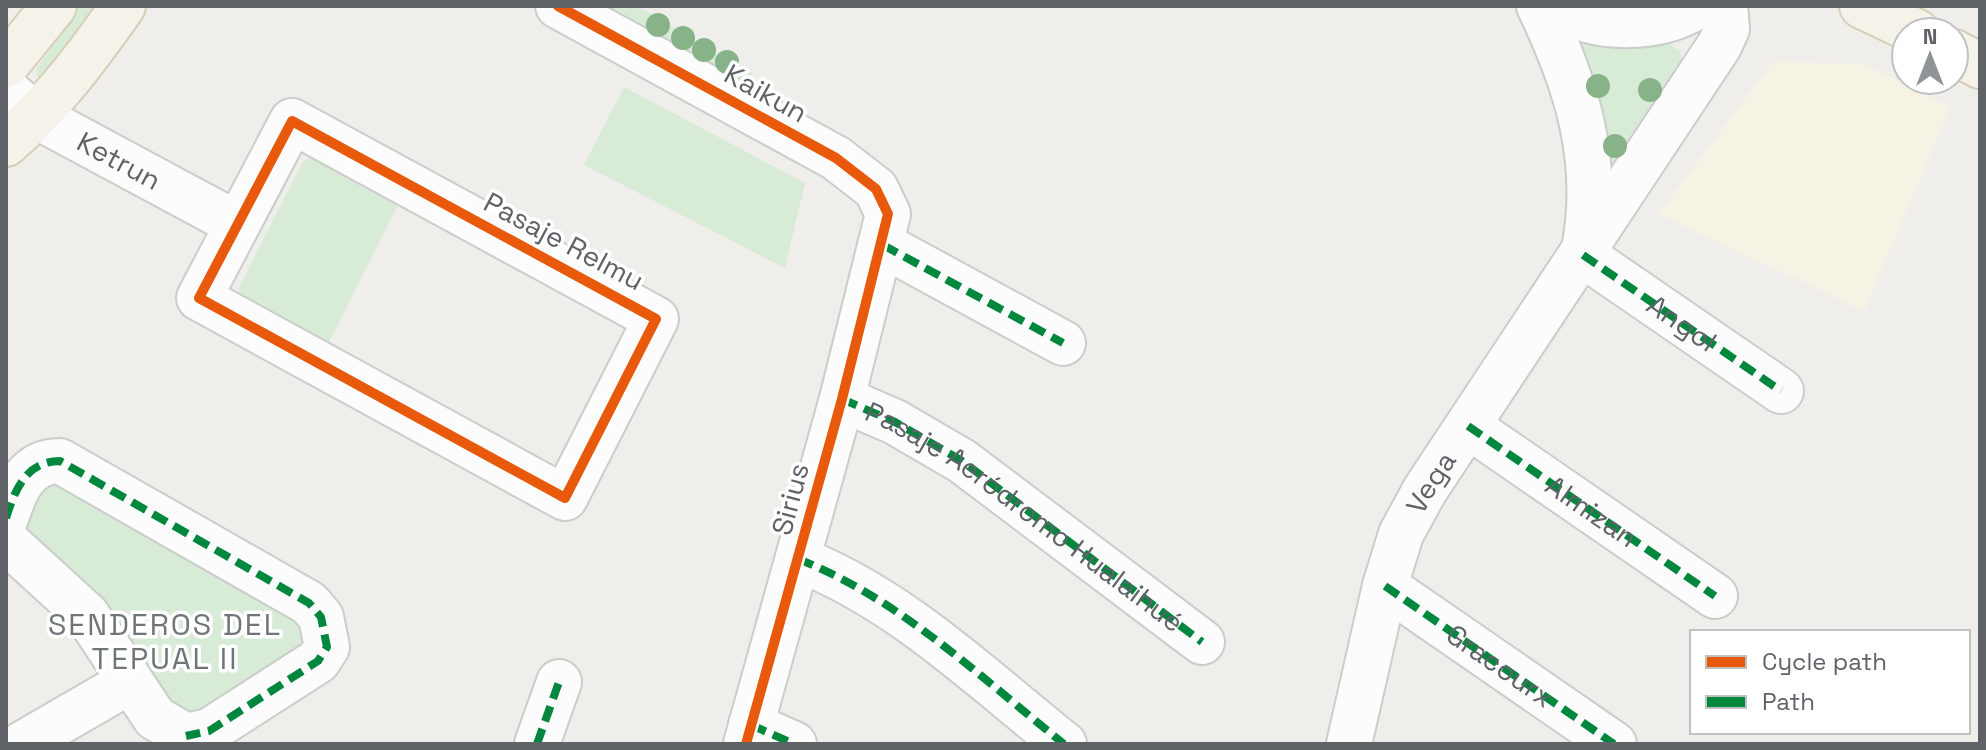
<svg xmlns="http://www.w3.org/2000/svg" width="1986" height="750" font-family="'Space Grotesk',sans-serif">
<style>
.commercial{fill:#f7f3e4}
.green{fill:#d8ebd6}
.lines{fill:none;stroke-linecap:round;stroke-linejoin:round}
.minor-casing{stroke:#cbcccc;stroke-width:48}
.major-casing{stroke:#d7ceb8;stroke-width:48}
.minor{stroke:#fdfcfc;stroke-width:44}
.major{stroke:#f4f2e9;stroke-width:44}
.quiet{stroke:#00873e;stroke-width:8;stroke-dasharray:16 8;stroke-linecap:butt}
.cycleway-casing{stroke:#fff;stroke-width:15}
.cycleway{stroke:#e8590c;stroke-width:10}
.tree{fill:#88b388}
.labels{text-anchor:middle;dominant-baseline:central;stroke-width:7;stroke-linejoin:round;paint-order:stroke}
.street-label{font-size:28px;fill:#5f6368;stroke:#fff}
.neighbourhood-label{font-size:30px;letter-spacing:2px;fill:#70757a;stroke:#fff}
</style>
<rect width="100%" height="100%" fill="#efeeea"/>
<path class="commercial" d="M1773,62L1863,64L1950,107L1864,311L1659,214Z"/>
<path class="green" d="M76,6H101L41,79L37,77L36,69L70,21Z
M571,6H638L752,73L742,94Z
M1562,24L1667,42L1680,52L1685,66L1601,202Z
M624,87L805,183L785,268L584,165Z
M313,154L403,195L323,354L240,303L239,288L302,163Z
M55,477L290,604L311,647L197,720L169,709L24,544L25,506Z"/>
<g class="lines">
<g class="minor-casing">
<g id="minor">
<path d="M558,6L836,158L876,189L888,214L842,399L746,744"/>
<path d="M1539,6C1576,83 1600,158 1585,244"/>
<path d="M1556,6C1595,32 1659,31 1698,6"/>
<path id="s1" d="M6,90L38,117L237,224"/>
<path d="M292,121L656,319L565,498L199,298Z"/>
<path d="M883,245L1063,343"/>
<path d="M1583,255L1781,391"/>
<path d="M842,399L895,422L962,461L1202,642"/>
<path d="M1468,426L1715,596"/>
<path d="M6,518C15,490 26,461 60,461L309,603L321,617L327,647L318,661L209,731L186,736L155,718L87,615L6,541"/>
<path d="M798,559C900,599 979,676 1064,744"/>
<path id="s2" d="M1385,586L1614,744"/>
<path d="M751,725L794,744"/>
<path d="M22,744L129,682"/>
<path d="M537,744L559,682"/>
<path id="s3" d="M1349,744L1385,586L1401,534L1425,490L1719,46L1727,29L1725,6"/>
</g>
</g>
<g class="major-casing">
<path id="major" d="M1862,6L1917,32
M1954,52L1980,66
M6,65L54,6
M6,144C52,104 88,56 123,6"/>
</g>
<use href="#minor" class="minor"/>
<use href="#major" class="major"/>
<g class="quiet">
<path d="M883,245L1063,343"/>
<path id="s4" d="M1583,255L1781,391"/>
<path id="s5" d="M842,399L895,422L962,461L1202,642"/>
<path id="s6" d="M1468,426L1715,596"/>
<path d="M6,518C15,490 26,461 60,461L309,603L321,617L327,647L318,661L209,731L186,736"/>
<path d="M798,559C900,599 979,676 1064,744"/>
<path d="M1385,586L1614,744"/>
<path d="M751,725L794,744"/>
<path d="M537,744L559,682"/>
</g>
<g class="cycleway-casing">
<path id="cycleway" d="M558,6L836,158L876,189L888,214L842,399L746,744
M292,121L656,319L565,498L199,298Z"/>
</g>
<use href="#cycleway" class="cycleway"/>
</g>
<g class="tree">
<circle cx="658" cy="25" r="12"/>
<circle cx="683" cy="38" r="12"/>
<circle cx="704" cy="50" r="12"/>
<circle cx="727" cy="62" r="12"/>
<circle cx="1598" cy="86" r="12"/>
<circle cx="1650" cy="90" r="12"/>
<circle cx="1615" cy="146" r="12"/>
</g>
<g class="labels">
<g class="street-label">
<text transform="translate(766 93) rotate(29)">Kaikun</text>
<text stroke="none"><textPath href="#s1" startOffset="134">Ketrun</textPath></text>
<text transform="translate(564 241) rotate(28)">Pasaje Relmu</text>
<text stroke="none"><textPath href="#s4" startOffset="120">Angol</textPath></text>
<text stroke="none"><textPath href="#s3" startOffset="276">Vega</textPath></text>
<text transform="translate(790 499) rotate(-75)">Sirius</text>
<text stroke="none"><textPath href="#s6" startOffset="150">Almizan</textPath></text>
<text stroke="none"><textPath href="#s5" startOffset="218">Pasaje Aeródromo Hualaihué</textPath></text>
<text stroke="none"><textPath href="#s2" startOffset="140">Gracourx</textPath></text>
</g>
<g class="neighbourhood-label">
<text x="165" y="624">SENDEROS DEL<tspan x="165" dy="34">TEPUAL II</tspan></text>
</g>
</g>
<rect width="1986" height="750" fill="none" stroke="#5f6368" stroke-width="16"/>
<rect x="1690" y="630" width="280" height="104" fill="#ffffff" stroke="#bfc1c3" stroke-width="2"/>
<rect x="1706" y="656" width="40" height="12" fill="#e8590c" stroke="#bfc1c3" stroke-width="2"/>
<text x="1762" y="670" font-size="24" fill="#5f6368">Cycle path</text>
<rect x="1706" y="696" width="40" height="12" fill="#00873e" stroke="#bfc1c3" stroke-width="2"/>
<text x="1762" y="710" font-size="24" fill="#5f6368">Path</text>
<g transform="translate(1930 56)"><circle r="38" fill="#ffffff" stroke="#bfc1c3" stroke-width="2"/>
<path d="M0-6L14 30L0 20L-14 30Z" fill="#919496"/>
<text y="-12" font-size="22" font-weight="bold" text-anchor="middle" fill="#5f6368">N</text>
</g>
</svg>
